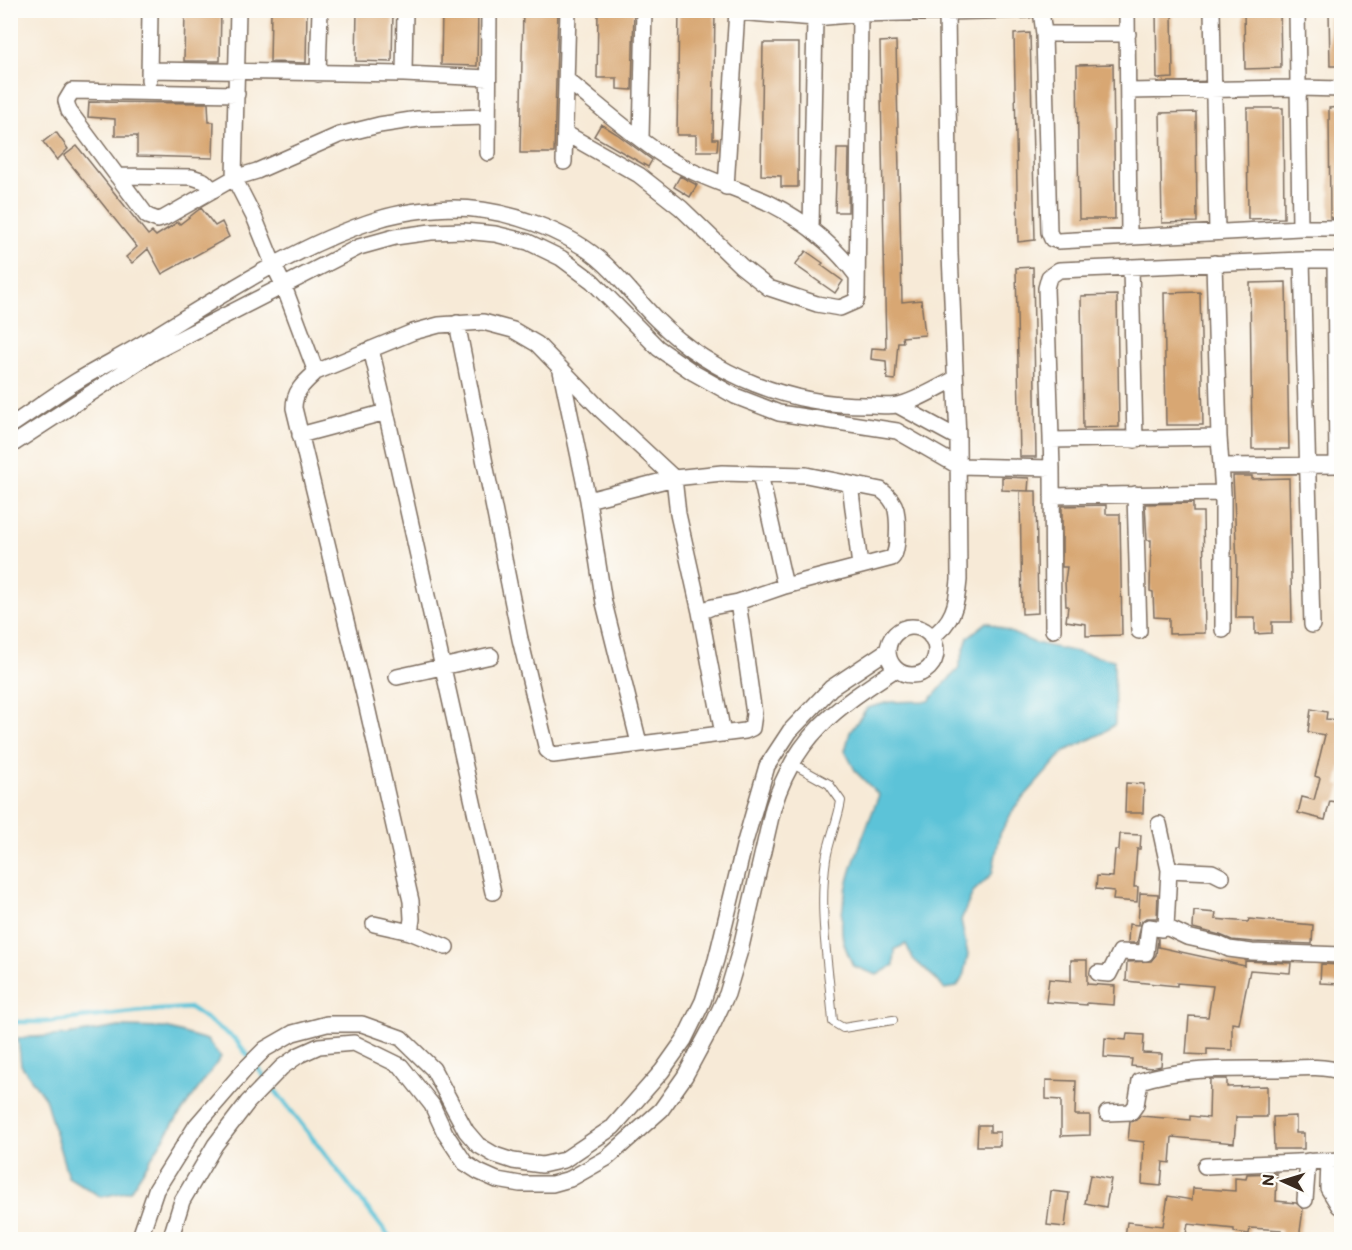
<svg xmlns="http://www.w3.org/2000/svg" width="1352" height="1250" font-family="Mali,sans-serif">
<style>
.water{fill:#5bc3d8;stroke:#4b767b;stroke-width:1.5}
.lines{fill:none;stroke-linecap:round;stroke-linejoin:round}
.stream{stroke:#5bc3d8;stroke-width:4.5}
.building{fill:#d8a773}
.service-casing{stroke:#7d6d5f;stroke-width:10}
.minor-casing{stroke:#7d6d5f;stroke-width:18}
.service{stroke:#fff;stroke-width:8}
.minor{stroke:#fff;stroke-width:15}
</style>
<rect width="100%" height="100%" fill="#fdfcf7"/>
<filter id="ink" filterUnits="userSpaceOnUse"><feTurbulence type="fractalNoise" baseFrequency=".0167" numOctaves="2"/><feDisplacementMap in="SourceGraphic" scale="12" xChannelSelector="R" yChannelSelector="G"/><feConvolveMatrix kernelMatrix="1 2 1 2 8 2 1 2 1" color-interpolation-filters="sRGB"/></filter>
<filter id="wash" filterUnits="userSpaceOnUse"><feTurbulence type="fractalNoise" baseFrequency=".008" numOctaves="4" result="noise"/><feDisplacementMap in="SourceGraphic" scale="24" xChannelSelector="R" yChannelSelector="G"/><feGaussianBlur stdDeviation="1.35" result="paint"/><feColorMatrix in="noise" values="0 0 0 0 0 0 0 0 0 0 0 0 0 0 0 0 0 1.4 0 .05"/><feComposite in="paint" operator="in"/></filter>
<g filter="url(#wash)">
<rect width="100%" height="100%" fill="#f7ead7"/>
<path class="water" d="M987,622L1035,643L1114,660L1115,724L1101,734L1065,751L1015,807L1000,834L992,874L973,892L961,920L968,955L963,977L957,987L944,989L937,980L913,959L906,944L895,949L894,965L877,975L853,966C850,958 845,948 843,940C835,897 864,835 879,795L856,772L845,751L850,732L867,708L890,702L929,701L958,669L968,637Z
M119,1027L166,1028L207,1040L221,1057L173,1124L130,1191L101,1197L68,1177L45,1098L21,1065L18,1038L67,1035Z"/>
<g class="lines">
<path class="stream" d="M10,1022H45L142,1011L191,1008L235,1039L392,1240"/>
</g>
<g id="blocks">
<path class="building" d="M185,10H221L220,61H184Z
M271,10H307L306,63L270,62Z
M357,10H393L392,62L356,61Z
M442,10L478,11L477,66L441,65Z
M523,10H558L554,153H520Z
M598,10H634L632,90L617,89V78H597Z
M679,10H715L713,139H718L717,151H696V135H677Z
M1156,10H1172L1173,78L1157,79Z
M1244,10H1280L1281,68L1245,69Z
M1329,10H1341V66H1330Z
M1030,33L1035,240L1018,242L1014,34Z
M896,41L902,302L921,300L925,335L902,337L903,342H898L895,380L887,379L886,361L871,359L872,348L886,349L880,42Z
M763,43H799L798,187H781V176L761,175Z
M1113,64L1115,219H1079L1077,65Z
M89,102L208,103L209,122H214L213,158L137,156V136H115V119L88,117Z
M1341,107V218H1330L1329,108Z
M1247,108H1283L1284,218L1248,219Z
M1196,112L1197,222L1162,223L1160,113Z
M601,124L617,134L652,160L648,167L594,136Z
M56,132L68,149L57,160L43,142Z
M77,146L148,235L152,232L156,236L178,222L180,224L201,208L215,226L222,222L229,237L162,274L148,249L132,263L126,257L137,247L64,156Z
M837,149H849L848,212H835Z
M680,176L697,185L690,197L674,187Z
M806,251L823,263L821,265L843,281L835,293L795,265Z
M1033,267L1036,457H1020L1016,268Z
M1286,282L1289,449H1252L1250,283Z
M1200,292L1203,425H1166L1164,293Z
M1117,295L1119,427L1083,428L1081,296Z
M1233,476H1252V479L1289,478L1292,622H1272V633L1255,634V618H1236L1237,563Z
M1002,477L1029,478L1028,491L1002,490Z
M1020,491H1036L1038,613L1022,614Z
M1193,503V512H1203L1205,633L1169,634V618L1154,617L1153,592L1150,591L1151,540H1147L1145,504Z
M1106,505V514H1120L1122,635L1086,636V624L1066,621L1068,606H1066L1065,581L1067,567H1062V506Z
M1311,709L1327,712L1326,719L1341,720V767L1337,784L1341,785L1336,802L1330,801L1325,820L1298,813L1302,797L1314,800L1320,778L1315,776L1325,735L1308,732Z
M1126,783L1144,784L1143,813H1125Z
M1120,834L1141,835L1140,849H1137L1134,887H1138L1137,902L1113,900L1114,891L1096,889L1097,876L1113,877L1115,850H1119Z
M1140,893L1158,894L1157,918H1146L1142,921L1137,943H1128L1129,924L1138,925Z
M1194,911L1216,913L1215,919L1248,922L1249,919L1313,925L1312,944L1253,942L1232,940L1220,935L1193,928Z
M1158,938V947L1245,966V961L1291,963L1290,973L1250,970L1239,1024L1232,1023V1050L1207,1049V1055L1186,1054L1189,1016L1208,1017L1213,986L1177,983V986L1126,981L1127,962L1151,961L1156,955Z
M1071,960H1087V984L1115,986L1114,1005L1087,1003V1005L1046,1002L1049,979L1071,981Z
M1321,964L1341,965V984L1320,983Z
M1127,1034L1144,1035L1143,1053L1162,1054L1161,1066L1152,1068L1131,1066L1132,1059L1104,1057L1105,1038L1126,1040Z
M1210,1079H1227V1087L1267,1086V1117H1236L1234,1143L1172,1137L1170,1163L1163,1162L1161,1186L1142,1184L1144,1142L1128,1140L1130,1122L1136,1120L1140,1116L1190,1120V1116L1209,1118Z
M1046,1080L1076,1081L1075,1115H1090V1135L1061,1136V1100L1046,1099Z
M1296,1116V1133H1304V1149H1274L1273,1117Z
M978,1125H990V1132H1000V1146H977Z
M1277,1173L1276,1201L1296,1203L1303,1209L1299,1239H1282L1281,1230L1250,1228L1249,1234L1234,1232V1229L1188,1224L1185,1239H1148L1125,1237L1127,1222L1163,1226L1168,1196L1192,1200L1193,1188L1235,1191V1178L1246,1179L1247,1174Z
M1090,1175L1111,1179L1106,1207L1085,1203Z
M1051,1191L1069,1193L1065,1227L1047,1225Z"/>
</g>
</g>
<g filter="url(#ink)">
<use href="#blocks" fill-opacity="0" stroke="#7d6d5f" stroke-width="1.5"/>
<g class="lines">
<g class="service-casing">
<path id="service" d="M791,763L829,784L841,801C838,821 829,839 826,859C818,913 829,969 833,1022L843,1028L893,1020"/>
</g>
<g class="minor-casing">
<path id="minor" d="M238,10L234,178L255,219L274,266L283,284L316,372C304,383 294,391 294,408L367,707L411,901L412,919L410,932L446,947
M1041,10L1044,34L1049,232L1052,239L1058,241L1300,228H1342
M1127,10L1129,236
M1212,10L1217,232
M1297,10L1300,228
M737,12L815,18L860,14L1028,10
M1044,34H1128
M149,70L404,74L488,78
M318,74L320,10
M404,74L405,10
M149,80L150,10
M567,80C598,105 628,132 661,154C689,173 722,183 753,196C794,212 831,241 857,276
M1128,91L1298,88L1342,89
M237,94L72,91L66,101L69,111L147,216L158,220L164,218L234,178L257,171L339,135L379,125L418,119L487,117
M565,133L639,175L681,208L741,266L769,288L817,304L840,308L856,301L857,297L860,14
M641,138L644,10
M488,153L489,10
M564,162L568,10
M117,176L192,177L204,181L213,190
M726,187L737,10
M811,228L815,18
M1302,260L1312,625
M1335,261L1337,465
M1214,263L1219,437L1223,493V630
M1131,267L1135,440
M457,323L520,639L547,750L553,755L745,731L752,728L754,714L738,602
M561,371L588,500L604,603L639,743
M316,372L413,332L439,325L483,322L513,330L537,344L602,411L674,478L678,514L700,612L712,607L738,602L785,586L892,558C899,551 898,520 896,510C894,501 888,495 881,490L806,475L722,473L674,478L588,500
M899,406L958,438
M386,412L493,892
M10,426C33,411 54,395 77,381C98,368 121,357 142,344C216,299 296,245 379,219C401,212 429,209 453,208C504,208 569,230 606,265C624,282 639,302 657,320C713,376 791,406 870,405C879,405 888,407 897,405C911,404 941,386 955,379
M300,435L386,412L371,349
M1051,440L1219,437
M10,446L154,352L359,247L395,237L431,232L464,231L495,234L528,242L561,258L592,281L658,348L694,373L735,396L779,413L897,431L958,466L1052,468
M1221,466L1342,465
M760,474L785,586
M850,484L860,566
M1135,494L1139,631
M1052,496L1223,493
M700,612L723,734
M888 651a24 24 0 1 1 48 0a24 24 0 1 1-48 0Z
M1053,630L1052,468L1046,288L1049,277L1059,270L1302,260H1342
M931,637C953,623 957,604 959,580L958,438L950,254L947,10
M397,677L491,656
M1169,870L1212,872L1222,877
M374,924L410,932
M1166,927L1187,937L1218,944L1229,949L1252,952L1342,955
M1098,973L1109,974L1120,952L1146,953L1149,927L1162,929L1166,927L1169,870L1159,824
M1107,1113L1131,1112L1136,1105L1140,1081C1184,1067 1232,1069 1278,1069C1299,1068 1322,1065 1342,1072
M1329,1161L1328,1188L1339,1206
M1205,1166L1342,1160
M1305,1200L1308,1161
M139,1240L156,1190L196,1126L248,1066L265,1049L293,1033L327,1024H362L401,1038L433,1069L466,1131L478,1145L495,1155L513,1161L542,1165L564,1160L613,1127L662,1071L684,1040L703,1001L716,960L745,842L767,766L790,731L831,688L888,650
M170,1240L182,1201L215,1145L248,1102L282,1067L299,1055L319,1046L354,1043L401,1066L432,1105L445,1133L465,1163L479,1172L497,1180L520,1184H552L570,1179L607,1158L661,1110L685,1076L713,1024L727,994L741,947L773,808C795,736 836,708 896,669"/>
</g>
<use href="#service" class="service"/>
<use href="#minor" class="minor"/>
</g>
</g>
<rect width="1352" height="1250" fill="none" stroke="#fdfcf7" stroke-width="36"/>
<g transform="translate(1283 1181) rotate(274)" stroke="#fdfcf7" stroke-width="4.5" paint-order="stroke">
<path d="M0-4.5L10 22L0 15L-10 22Z" fill="#3b2a1e"/>
<text y="-9" font-size="16" font-weight="bold" text-anchor="middle" fill="#3b2a1e">N</text>
</g>
</svg>
